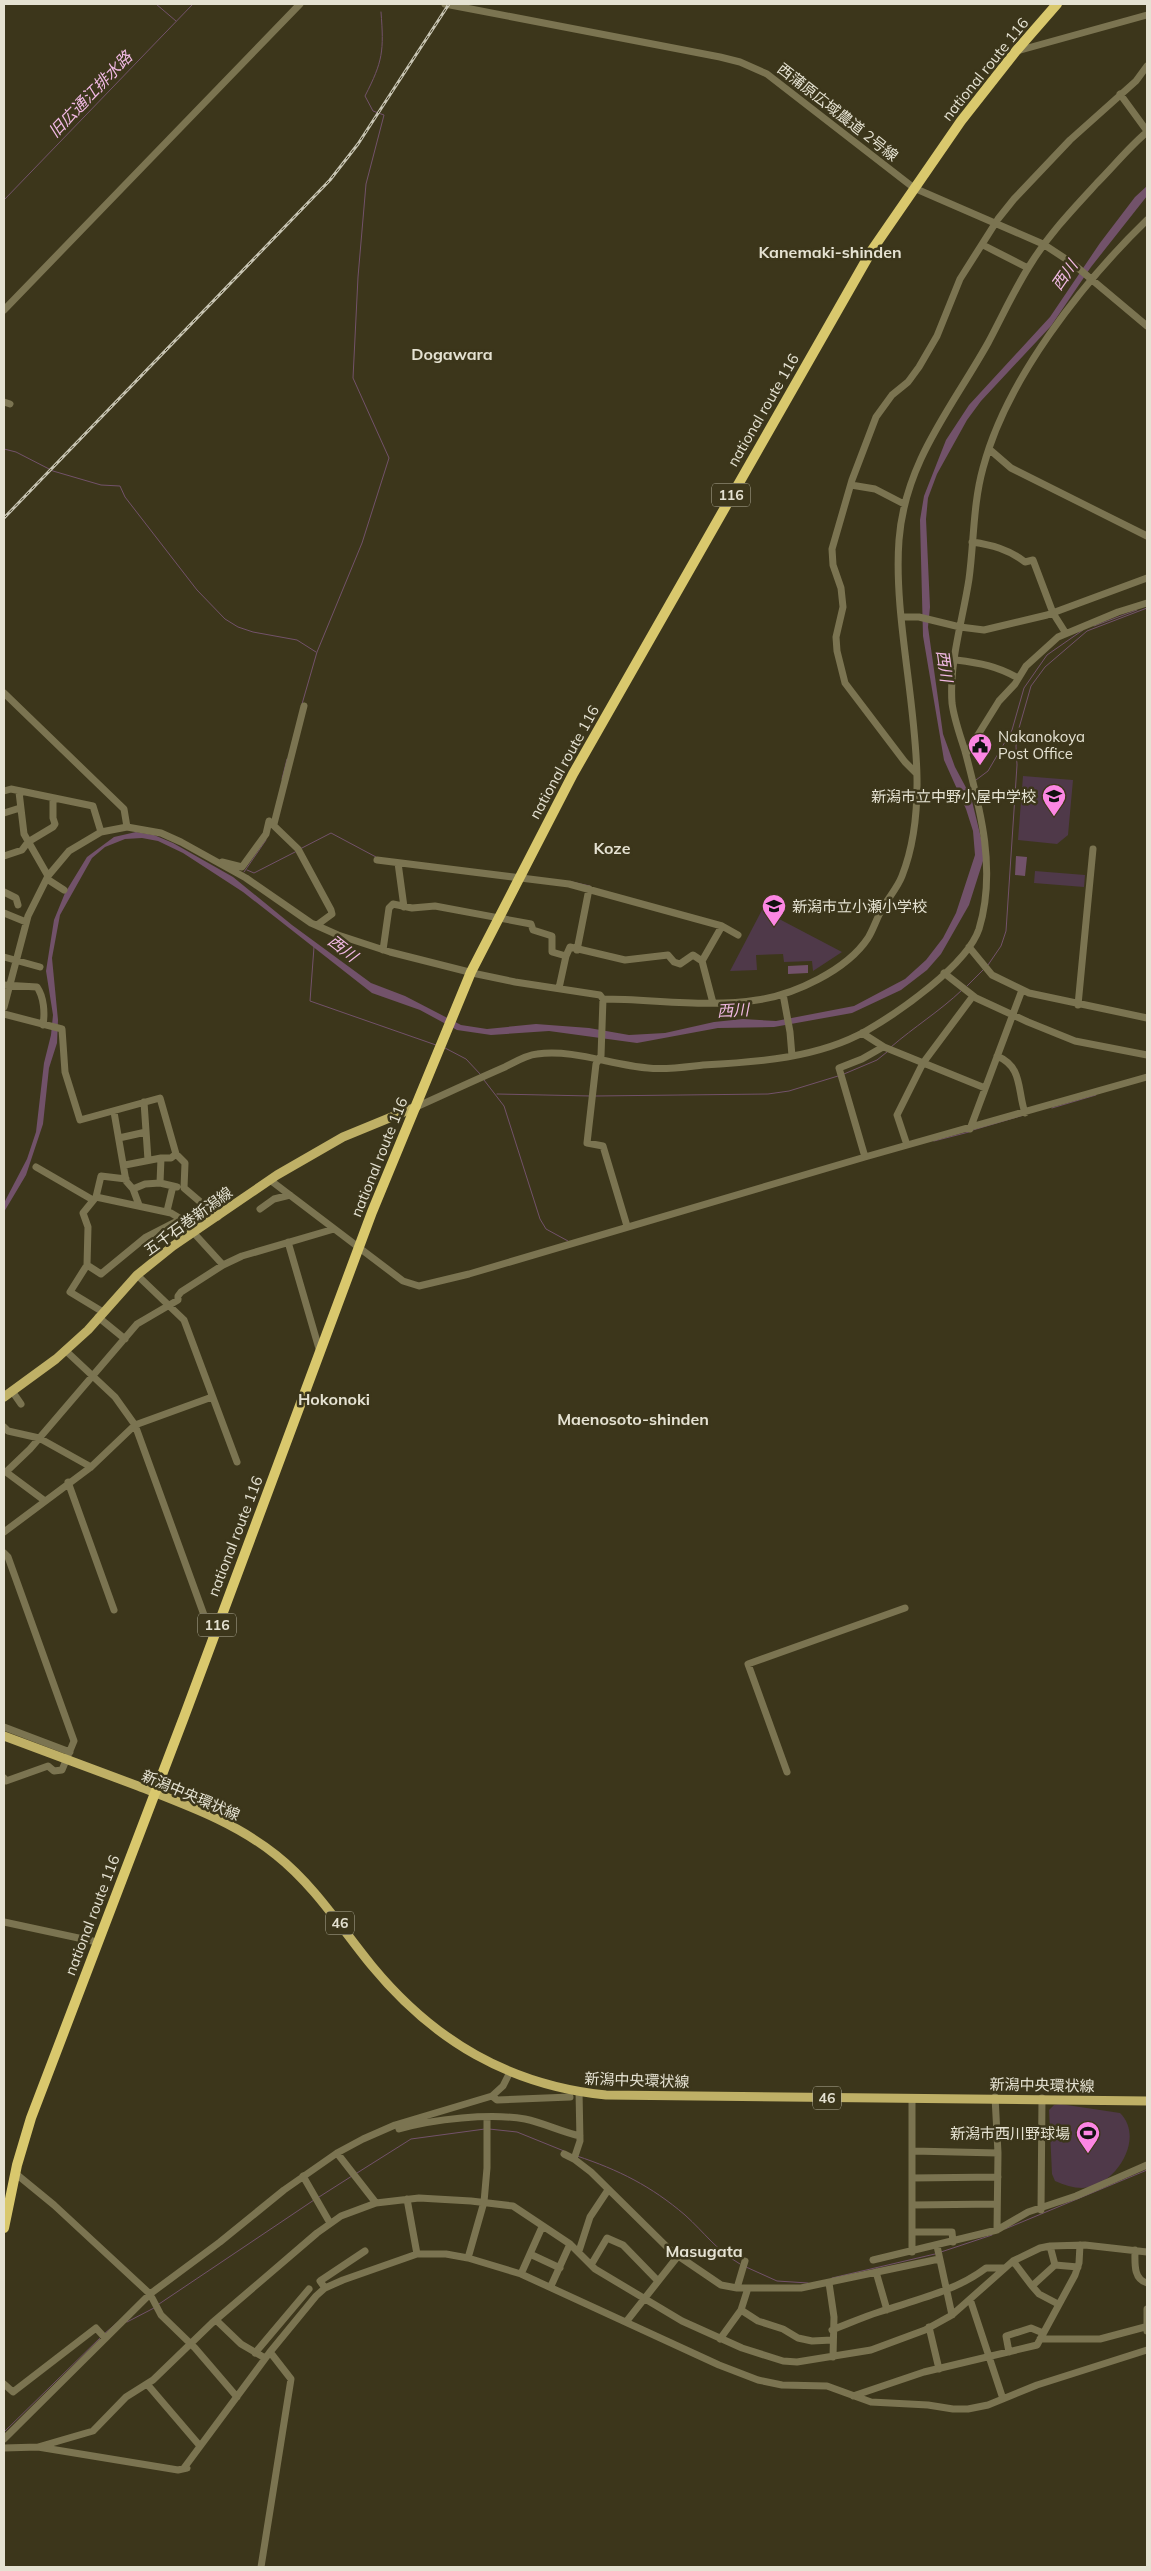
<svg xmlns="http://www.w3.org/2000/svg" width="1151" height="2571" font-family="Mulish,'Noto Sans JP',sans-serif">
<style>
.green{fill:#4f3949}
.water{fill:#72526a}
.lines{fill:none;stroke-linecap:round;stroke-linejoin:round}
.stream{stroke:#72526a;stroke-width:1}
.minor{stroke:#7b7451;stroke-width:7}
.major{stroke:#bfb066;stroke-width:9}
.highway{stroke:#d9c86d;stroke-width:10}
.rail-casing{stroke:#c7c4b2;stroke-width:3}
.rail{stroke:#3c361b;stroke-width:1;stroke-dasharray:4;stroke-linecap:butt}
.labels{text-anchor:middle;dominant-baseline:central;stroke-width:5;stroke-linejoin:round;paint-order:stroke}
.shield{fill:#3c361b;stroke:#b2ae9b;stroke-width:1}
.shield-label{font-size:14px;font-weight:bold;fill:#e5e2d2}
.street-label{font-size:15px;fill:#e5e2d2;stroke:#3c361b}
.poi-label{font-size:15px;fill:#e5e2d2;stroke:#3c361b;text-anchor:start}
.water-label{font-size:16px;font-style:italic;fill:#f1b9e3;stroke:#3c361b}
.neighbourhood-label{font-size:16px;font-weight:bold;fill:#e5e2d2;stroke:#3c361b}
</style>
<rect width="100%" height="100%" fill="#3c361b"/>
<path class="green" d="M1023,776L1073,780L1068,835L1057,844L1018,840Z
M1035,871L1085,875L1084,887L1034,883Z
M762,910L842,952L813,971L812,961L784,962L783,954L756,955L757,970L730,971Z
M1060,2104L1120,2113C1146,2138 1115,2188 1082,2188C1073,2188 1064,2185 1055,2181L1052,2174L1049,2110L1054,2105Z"/>
<path class="water" d="M1147,186V196L1091,267L1051,326L981,401L967,420L937,474L928,498L926,519L930,607L928,627L943,734L955,767L971,797L983,846V861L969,905L941,954L927,970L901,990L852,1013L774,1027L718,1028L637,1043L549,1031L491,1035L457,1030L420,1010L372,993L243,892L183,853L158,841L142,838L125,839L105,847L92,858L60,915L52,958L58,1020L57,1043L49,1068L43,1124L26,1175L4,1212V1203L27,1159L36,1132L44,1063L51,1035L53,1015L46,971L54,920L65,893L87,857L114,837L136,832L154,835L173,843L233,877L292,925L371,983L405,996L461,1025L487,1029L536,1024L589,1028L629,1035L665,1033L714,1022L743,1019L776,1021L854,1006L905,979L926,960L943,938L956,913L975,855L973,831L966,809L944,760L923,636L920,520L924,496L946,440L969,405L1050,317L1100,243L1135,197Z
M1016,856L1027,857L1025,876L1015,875Z
M808,965V973L788,974V966Z"/>
<g class="lines">
<path class="stream" d="M156,4L176,21
M4,200L193,4
M4,449L16,452L53,471L101,485L120,486L125,497L197,590L225,619L238,627L253,632L297,640L316,652
M1094,626L1137,610
M302,704L317,652L362,543L389,458L353,378L358,277L366,184L384,115L373,111L365,96C383,61 384,51 381,12
M282,779L287,759
M976,780L988,771L1012,730L1024,688L1047,655L1083,630
M300,849L331,833L376,857
M247,870L254,873L297,851
M244,872L266,840
M572,882L590,886
M314,947L310,1001L436,1045
M988,965L1001,946L1006,931L1017,765L1016,746L1019,728L1031,686L1045,667L1087,631L1147,608
M967,986L984,969
M891,1047C914,1027 940,1011 962,990
M445,1048L466,1059L481,1075
M844,1074L877,1060L887,1052
M484,1080L504,1106L540,1219L546,1229L568,1241
M497,1094L591,1096
M595,1096L768,1094L789,1091L838,1076
M1052,1108L1096,1095
M973,1130L1024,1115
M934,1141L969,1132
M489,2129L517,2132L564,2151
M577,2156C619,2170 651,2186 685,2215C705,2233 716,2250 740,2264
M357,2173L411,2139L485,2129
M319,2197L352,2176
M1005,2229L1147,2170
M941,2252L992,2235
M746,2267L777,2281L808,2283
M832,2278L935,2254
M159,2304L314,2200
M127,2322L154,2308
M104,2334L118,2322
M4,2432L101,2337"/>
<path class="minor" d="M445,4L720,57L740,62L767,74L914,188L1043,244L1072,263L1147,326
M1017,51L1147,15
M1120,94L1147,131
M983,245L1028,268
M4,310L300,4
M4,402L10,404
M989,449L1011,468L1147,536
M851,485L875,489L904,504
M972,542C992,545 1008,549 1025,562L1033,560L1053,613L1065,632
M901,617H919L960,627L984,630L1047,615L1147,578
M956,660C980,663 997,666 1018,678
M4,693L124,809L127,827
M966,754L999,701L1015,684L1026,666L1058,637L1118,612L1147,603
M916,773L905,762L845,683L837,651L836,637L843,607L841,588L833,565L832,549L852,480L876,417L892,395L908,382L919,367L937,336L960,279L998,219L1014,199L1070,140L1136,81L1147,66
M4,791L11,789L93,806L101,832
M19,792L24,834L48,876
M4,813L20,808
M274,824L304,706
M4,856L22,850L28,842L53,827L55,824L53,818V798
M377,860L569,884L722,926L738,935
M222,862L242,867L266,834L269,821L298,849L331,910L332,914L317,925
M398,863L404,907
M47,879L64,890
M4,892L16,898L18,905
M4,913L26,922
M969,947L992,975L1029,993L1147,1018
M383,950L389,908L393,904L412,908L435,906L531,924L533,930L552,936V952L566,956
M577,950L589,889
M4,957L40,967
M702,961L722,926
M944,973L976,998L1028,1022L1075,1041L1147,1055
M4,985L37,987C44,997 45,1013 43,1025
M559,988L566,956L570,947L625,960L668,955L674,962L680,964L693,955L702,961L713,1003
M783,994L790,1032L792,1056
M603,999L601,1056L596,1064L587,1143L603,1146L627,1226
M1078,1005L1093,849
M4,1007L28,916L48,876L69,851L101,832L127,827L161,833L181,842L246,878L311,923L338,935L390,952L477,974L515,982L600,995L603,999C653,999 709,1008 757,1000C794,995 847,970 868,938C873,930 876,920 881,911C887,899 897,889 902,876C941,777 891,646 899,540C905,462 951,409 988,343C1002,317 1014,290 1030,265C1049,234 1073,209 1097,183C1114,166 1129,147 1147,132
M4,1014L62,1029L65,1072L80,1120L160,1098L176,1154L185,1163L184,1188L218,1217
M862,1033L884,1047L985,1088
M997,1056C1023,1067 1017,1089 1025,1113
M144,1102L148,1160
M416,1107C445,1094 475,1080 505,1067C515,1062 526,1055 537,1054C574,1049 611,1065 648,1068C666,1070 685,1067 703,1065C758,1062 818,1058 866,1031C899,1012 967,965 979,929C997,870 980,808 965,751C960,735 954,719 952,703C949,662 963,619 969,579C974,542 973,504 983,468C1006,380 1082,283 1147,220
M114,1112L126,1181L133,1189L139,1205
M970,1129L1022,990
M119,1138L146,1132
M907,1145L897,1115L923,1063L973,996
M865,1157L839,1068L862,1059L883,1047
M161,1158H171L176,1154
M125,1165L161,1158L160,1183L173,1186
M36,1167L93,1200
M270,1180L403,1281L419,1286L469,1274L865,1157L1147,1077
M133,1189L145,1184L160,1183
M96,1197L171,1213L181,1219L223,1265
M260,1209L274,1199L290,1195
M167,1211L173,1186L177,1187
M288,1242L320,1352
M87,1265L101,1274L146,1237L181,1219
M137,1275L184,1320L237,1462
M103,1312L70,1292L87,1265L88,1227L83,1213L96,1197L101,1176L126,1179
M98,1317L125,1339
M65,1350L115,1397L135,1425L212,1637
M12,1391L21,1404
M4,1427L8,1431L39,1438L91,1467
M68,1482L114,1610
M45,1501L6,1472L30,1449L137,1324L178,1300V1296L181,1292L223,1265L242,1256L334,1229
M4,1532L91,1467L135,1425L212,1397
M4,1553L8,1557L74,1741L62,1770L54,1771L48,1766L6,1781L4,1778
M4,1727L70,1752
M787,1772L748,1664L905,1608
M4,1922L97,1942
M492,2096L497,2100L570,2097
M995,2097L998,2153L997,2230
M399,2129C433,2119 490,2113 525,2119C544,2123 562,2132 580,2136
M913,2151L998,2153
M337,2153L376,2203
M564,2154L574,2159L591,2172L671,2251L721,2285L737,2288H801L939,2259
M574,2159L580,2141L579,2091
M15,2173L54,2205L150,2294L161,2315L195,2348L237,2397
M303,2176L330,2223
M912,2178L998,2177
M407,2199L417,2254
M912,2205L997,2204
M1041,2210L1042,2098
M912,2232H952L953,2242
M937,2246L952,2315
M1135,2250C1135,2263 1133,2279 1147,2283
M579,2251L590,2217L608,2190
M912,2252V2098
M530,2254L560,2268
M468,2258L484,2202L487,2168V2117
M873,2260L997,2230L1028,2212L1076,2196L1147,2165
M1013,2261L1032,2286L1055,2265L1050,2246
M591,2265L607,2238L623,2245L658,2281
M1055,2265L1078,2267
M876,2272L887,2310
M521,2274L542,2227
M829,2283L834,2317L833,2357
M551,2286L570,2244
M1032,2286L1039,2294L1058,2304
M325,2288L320,2281L365,2251
M737,2288L745,2261
M970,2299L1003,2399
M741,2310L758,2321L783,2329L798,2338L812,2341L832,2340
M216,2320L241,2344L265,2358
M626,2322L678,2256
M929,2327L939,2369
M832,2330C848,2324 863,2317 879,2312C915,2300 956,2291 986,2268H1004
M1147,2331V2309
M720,2339L741,2310L748,2288
M1040,2339H1100L1145,2327
M1009,2352L1006,2336L1031,2328L1043,2333
M255,2353L309,2289
M4,2384L13,2392L96,2328L105,2338
M147,2384L200,2446
M853,2396L924,2372L1037,2345L1075,2275L1079,2263L1080,2245
M4,2439L150,2294L220,2242L284,2190L337,2153L363,2139L395,2125L492,2096L503,2086L510,2072
M38,2447L93,2431L126,2397L153,2380L212,2323L317,2233L341,2216L376,2203L419,2198L471,2201L513,2206L570,2244L595,2269L682,2321L742,2348L783,2361L797,2362L871,2350L925,2330L952,2315L1013,2261L1040,2248L1050,2246L1085,2245L1147,2252
M4,2448L38,2447L178,2470L187,2468
M184,2468L270,2352L316,2296L325,2288L343,2280L417,2254H446L468,2258L521,2274L719,2365L758,2380L782,2385L827,2386L871,2402L928,2405L953,2409H968L988,2405L1037,2385L1147,2350
M261,2567L291,2379L270,2352"/>
<path class="major" d="M4,1397L56,1359L88,1330L137,1275L173,1246L277,1175L343,1137L416,1107
M4,1736C49,1753 93,1769 138,1786C186,1805 235,1822 276,1855C315,1886 341,1928 372,1966C434,2041 509,2085 606,2095L1147,2101"/>
<path class="highway" d="M4,2228L17,2165L31,2118L184,1717L372,1212L471,972L573,774L872,250L961,121L1016,51L1057,4"/>
<g class="rail-casing">
<path id="rail" d="M4,518L330,180L358,144L449,4"/>
</g>
<use href="#rail" class="rail"/>
</g>
<defs>
<g id="civic-pin" transform="scale(1.25)"><path d="M0 17L-7.5 6A9.5 9.5 0 1 1 7.5 6Z" fill="#fc86e3" stroke="#3c361b"/><path d="M-.6-6.5H3V-4.5H.6V-3L4-1V1h2V6H-6V1h2V-1L-.6-3ZM-1.2 2.5V6h2.4V2.5Z" fill="#111"/></g>
<g id="school-pin" transform="scale(1.25)"><path d="M0 17L-7.5 6A9.5 9.5 0 1 1 7.5 6Z" fill="#fc86e3" stroke="#3c361b"/><path d="M0-5L7-2L0 1L-7-2ZM-4 1L0 2.5L4 1V4Q0 6-4 4Z" fill="#111"/></g>
<g id="stadium-pin" transform="scale(1.25)"><path d="M0 17L-7.5 6A9.5 9.5 0 1 1 7.5 6Z" fill="#fc86e3" stroke="#3c361b"/><path d="M0-5a6.5 5 0 1 0 0 10a6.5 5 0 1 0 0-10ZM-3.5-1.8h7v3.6h-7Z" fill="#111"/></g>
</defs>
<g fill-rule="evenodd">
<use href="#civic-pin" x="980" y="745"/>
<use href="#school-pin" x="1054" y="796"/>
<use href="#school-pin" x="774" y="906"/>
<use href="#stadium-pin" x="1088" y="2133"/>
</g>
<g class="labels">
<g class="shield">
<rect x="712" y="483.5" width="38" height="23" rx="4"/>
<rect x="198" y="1613.5" width="38" height="23" rx="4"/>
<rect x="326" y="1911.5" width="28" height="23" rx="4"/>
<rect x="813" y="2086.5" width="28" height="23" rx="4"/>
</g>
<g class="shield-label">
<text x="731" y="495">116</text>
<text x="217" y="1625">116</text>
<text x="340" y="1923">46</text>
<text x="827" y="2098">46</text>
</g>
<g class="street-label">
<text transform="translate(985 69) rotate(-51)">national route 116</text>
<text transform="translate(838 112) rotate(38)">西蒲原広域農道 2号線</text>
<text transform="translate(763 410) rotate(-60)">national route 116</text>
<text transform="translate(564 762) rotate(-61)">national route 116</text>
<text transform="translate(379 1157) rotate(-68)">national route 116</text>
<text transform="translate(188 1221) rotate(-36)">五千石巻新潟線</text>
<text transform="translate(235 1536) rotate(-69)">national route 116</text>
<text transform="translate(191 1795) rotate(23)">新潟中央環状線</text>
<text transform="translate(92 1915) rotate(-69)">national route 116</text>
<text transform="translate(637 2080) rotate(2)">新潟中央環状線</text>
<text transform="translate(1042 2085) rotate(1)">新潟中央環状線</text>
</g>
<g class="poi-label">
<text x="998" y="736">Nakanokoya<tspan x="998" dy="17">Post Office</tspan></text>
<text x="1036" y="796" text-anchor="end">新潟市立中野小屋中学校</text>
<text x="792" y="906">新潟市立小瀬小学校</text>
<text x="1070" y="2133" text-anchor="end">新潟市西川野球場</text>
</g>
<g class="water-label">
<text transform="translate(90 94) rotate(-46)">旧広通江排水路</text>
<text transform="translate(1064 275) rotate(-55)">西川</text>
<text transform="translate(945 666) rotate(82)">西川</text>
<text transform="translate(343 948) rotate(38)">西川</text>
<text transform="translate(733 1010) rotate(-3)">西川</text>
</g>
<g class="neighbourhood-label">
<text x="830" y="252">Kanemaki-shinden</text>
<text x="452" y="354">Dogawara</text>
<text x="612" y="848">Koze</text>
<text x="334" y="1399">Hokonoki</text>
<text x="633" y="1419">Maenosoto-shinden</text>
<text x="704" y="2251">Masugata</text>
</g>
</g>
<rect width="1151" height="2571" fill="none" stroke="#e5e2d2" stroke-width="10"/>
</svg>
